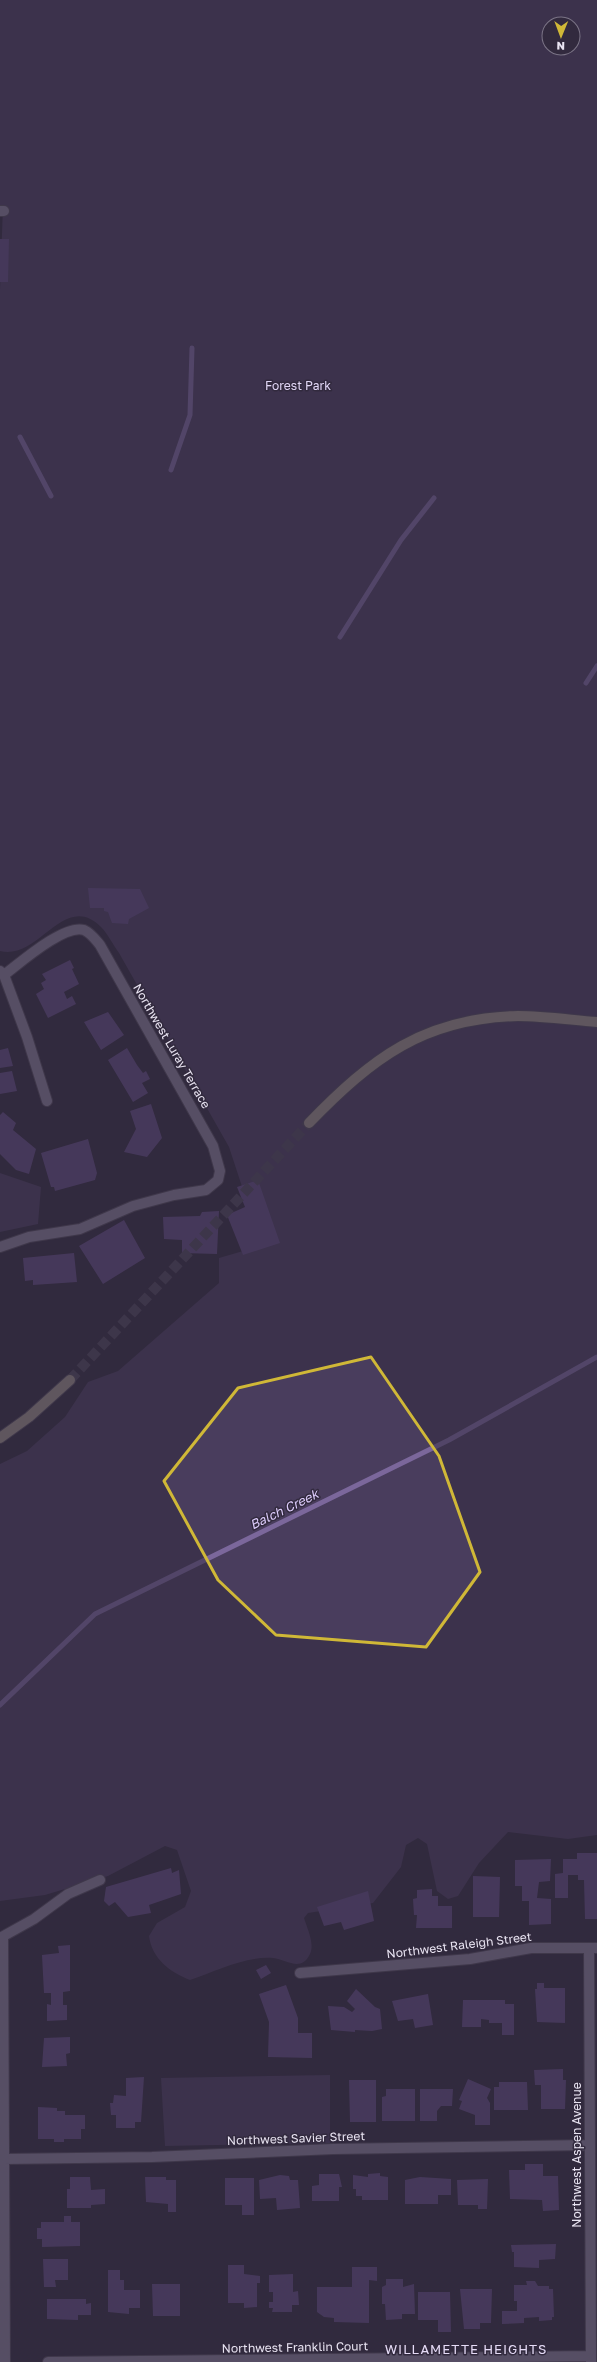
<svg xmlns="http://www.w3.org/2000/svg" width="597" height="2362" font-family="'Golos Text',sans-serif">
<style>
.green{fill:#493d5d;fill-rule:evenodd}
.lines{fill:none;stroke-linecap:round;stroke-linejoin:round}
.stream{stroke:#7b679b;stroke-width:5}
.building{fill:#5e4a7d}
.secondary-tunnel{stroke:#4d4659;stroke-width:10;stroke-dasharray:10 5;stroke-linecap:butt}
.minor-casing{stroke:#50495a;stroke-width:12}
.secondary-casing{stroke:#50495a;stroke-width:12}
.minor{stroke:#837a93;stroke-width:10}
.secondary{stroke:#978c86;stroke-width:10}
.marked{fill:none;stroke:#d0b837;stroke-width:3;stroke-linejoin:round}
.labels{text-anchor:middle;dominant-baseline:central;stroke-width:3;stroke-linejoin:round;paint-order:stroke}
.park-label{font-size:12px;fill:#e1d6f6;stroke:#322a3e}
.street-label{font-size:12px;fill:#e9e4f2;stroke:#322a3e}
.water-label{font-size:13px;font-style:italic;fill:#ddccfc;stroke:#322a3e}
.neighbourhood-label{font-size:13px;letter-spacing:1px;fill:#e5dbf6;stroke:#322a3e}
</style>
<rect width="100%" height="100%" fill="#322a3e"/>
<path class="green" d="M0,0H597V1835L568,1839L508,1832L479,1863L458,1896L448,1899L437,1891L427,1844L418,1838L406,1845L401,1867L373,1903L308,1913L304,1918C307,1928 315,1944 310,1954C301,1973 286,1959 273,1958C245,1956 216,1971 190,1980C170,1972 152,1959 149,1936L157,1923L185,1907L191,1891L177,1850L165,1846L108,1876L45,1895L0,1901V1464L27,1451L65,1417L88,1382L118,1371L219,1283V1258L250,1249L252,1217L229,1147L119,953C113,945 108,934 101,927C64,890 39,961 0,951V290L3,205H0ZM549,24H573V48H549Z
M0,1173L41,1187L38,1224L0,1232Z
M330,2075V2143L165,2146L161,2078Z"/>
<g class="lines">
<path class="stream" d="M20,437L51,496
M171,470L190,415L192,348
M340,637L401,540L434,498
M586,683L597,666
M0,1705L95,1614L449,1440L597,1357"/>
</g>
<path class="building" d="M0,239H9L8,282H0Z
M88,888L140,889L149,908L129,919L128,924L112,923L108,912L104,911V908H90Z
M70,960L74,968L72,969L79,984L64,992L67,999L72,996L76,1004L48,1018L36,994L44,989L41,983L46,980L42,974Z
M108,1012L124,1035L101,1050L84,1022Z
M8,1048L13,1066L0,1068V1050Z
M127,1048L137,1065L143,1073L146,1071L150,1079L142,1083L148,1093L133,1102L108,1060Z
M12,1071L17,1091L0,1094V1073Z
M151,1104L162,1138L147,1157L124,1152L136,1129L130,1111Z
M3,1112L16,1123L13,1130L36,1149L29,1174L16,1170L0,1154V1115Z
M88,1139L97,1173L95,1180L55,1191L54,1187H51L41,1153Z
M258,1180L280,1243L243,1255L227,1215L245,1207L237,1187Z
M219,1211L217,1254L182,1253V1240L164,1239L163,1217L200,1216L202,1212Z
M124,1220L145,1258L103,1284L79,1246Z
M74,1253L77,1282L33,1285V1280L25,1281L23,1258Z
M577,1853H597V1919H585L584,1880H578V1875H568V1898H555V1874L563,1873V1859H577Z
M551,1859L550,1881L539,1882L537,1898L551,1899V1924L529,1925V1901H522V1886H515V1860Z
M171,1868L172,1873L179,1870L181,1894L149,1905L151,1913L128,1917L115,1902L109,1906L104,1901L106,1887Z
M473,1876L500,1877L499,1917H473Z
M432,1889V1896H438V1906H452V1928H416L417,1915H414L413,1899L417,1898V1890Z
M368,1891L374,1921L344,1930L341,1922L324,1926L317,1907Z
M70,1945V1991L63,1992V2005H67V2020L47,2021V2004L51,2005V1993H44L42,1955L59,1953L58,1946Z
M266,1965L271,1973L261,1979L256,1970Z
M537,1983H544V1988H565V2023L537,2022L535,1989H537Z
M286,1985L298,2018V2033H312V2058L268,2057L269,2022L259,1994Z
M356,1989L375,2007L380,2009L382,2029L372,2031L355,2030V2032L331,2030L328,2006L344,2007L352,2012L355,2009L347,2001Z
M428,1994L433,2025L415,2028L413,2019L398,2021L392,2001Z
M463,2000H505V2004H514V2035H502V2023H489V2020L481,2019V2027H462Z
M70,2037V2053L66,2054L67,2066L42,2067L44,2038Z
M563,2069V2080H566L565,2109H541V2085H535L534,2070Z
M144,2077L141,2122H135V2128H116V2115H111L110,2103H113L114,2095L126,2096V2078Z
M468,2079L491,2089L487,2098L490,2103V2125H475V2115L459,2109L462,2101L459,2100Z
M349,2080H376V2122H350Z
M499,2082H527L528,2110H494V2087H499Z
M386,2089H415V2121H382V2097L386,2096Z
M420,2089H453L452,2106H441L437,2111V2121H420Z
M38,2107L57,2108V2111H65V2115H85V2129H81V2139H64V2142H54V2139H38Z
M525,2164H543V2176H558L559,2210L543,2211L542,2200L510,2199L509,2170H525Z
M380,2173V2176L388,2177V2200H362V2196H356V2189H353V2175L368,2177V2174Z
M319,2174H339L342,2187H339V2201H312V2186L319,2185Z
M280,2175L289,2176L290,2180H298L300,2208L277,2210L276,2198L260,2199L259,2180Z
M70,2177H90L91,2190L105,2189V2204L91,2205V2208H67V2189H70Z
M145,2177H166V2180H176V2212H168V2204L146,2202Z
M420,2177L451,2179V2195H438V2204H405V2180Z
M225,2178H254V2215H242V2205H225Z
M488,2179L487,2209H478V2205H458L457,2180Z
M64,2216H71V2222H80V2246L42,2247V2239H37V2228H41V2222H64Z
M556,2244L555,2259L539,2260V2268L514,2267V2252H512L511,2245Z
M43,2259H68V2280H55L56,2287H44Z
M228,2265H244V2274L260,2276V2283H257V2307L244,2308V2303H228Z
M352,2267H377V2281L369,2280V2323L334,2322V2318L324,2317L317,2312V2287H352Z
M108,2270H120V2280H124V2290H140V2308H129V2314L108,2312Z
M293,2274V2292L298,2291L299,2305H292V2312H272L273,2308H269V2302H273V2292H269V2275Z
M386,2279H403V2287L414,2284L415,2314H402V2319L386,2320L385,2304H382V2287L386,2285Z
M526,2281H535L538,2286H549V2289H553L554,2317H552V2320L539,2321V2317L524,2318V2323L502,2324V2311H517V2301H514V2285H527Z
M152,2284H180V2316H153Z
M460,2289H492L491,2323H480V2329H464Z
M418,2292H450L451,2332H438V2320H418Z
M47,2299H86V2304L91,2303V2315H78V2320L47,2319Z"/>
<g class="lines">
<path class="secondary-tunnel" d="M70,1380L309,1123"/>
<g class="minor-casing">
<path id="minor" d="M0,211H4
M0,971L4,975L27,1037L47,1101
M0,1247L29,1237L80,1229L133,1206L174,1195L206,1190L218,1180L220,1171L213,1146L100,945C95,939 91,933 84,930C64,924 20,963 4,975
M3,1937L5,2362
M0,1938L34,1919L68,1894L100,1880
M589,1948L591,2362
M300,1973L470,1959L531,1948H597
M3,2159L152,2157L333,2149L589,2145
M48,2362L591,2356"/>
</g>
<g class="secondary-casing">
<path id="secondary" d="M309,1123C372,1058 424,1018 518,1016C544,1016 571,1020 597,1022
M0,1438L29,1417L70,1380"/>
</g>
<use href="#minor" class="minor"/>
<use href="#secondary" class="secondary"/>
</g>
<path d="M0 0H597V2362H0ZM371,1357L439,1456L480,1572L426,1647L276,1635L218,1580L164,1481L238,1388Z" fill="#322a3e" fill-opacity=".55" fill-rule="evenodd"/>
<path class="marked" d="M371,1357L439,1456L480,1572L426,1647L276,1635L218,1580L164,1481L238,1388Z"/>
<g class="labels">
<g class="park-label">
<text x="298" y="385">Forest Park</text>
</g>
<g class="street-label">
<text transform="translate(172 1046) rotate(60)">Northwest Luray Terrace</text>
<text transform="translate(459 1945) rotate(-7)">Northwest Raleigh Street</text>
<text transform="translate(296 2138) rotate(-2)">Northwest Savier Street</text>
<text transform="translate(576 2155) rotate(-90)">Northwest Aspen Avenue</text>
<text transform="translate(295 2347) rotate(-1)">Northwest Franklin Court</text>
</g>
<g class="water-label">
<text transform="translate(284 1509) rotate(-26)">Balch Creek</text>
</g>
<g class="neighbourhood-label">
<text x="466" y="2349">WILLAMETTE HEIGHTS</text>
</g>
</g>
<g transform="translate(561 36) rotate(181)"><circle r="19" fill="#322a3e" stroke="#7b7486"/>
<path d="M0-3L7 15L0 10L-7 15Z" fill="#d0b837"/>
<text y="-6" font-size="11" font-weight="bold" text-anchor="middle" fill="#e9e4f2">N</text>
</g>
</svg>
